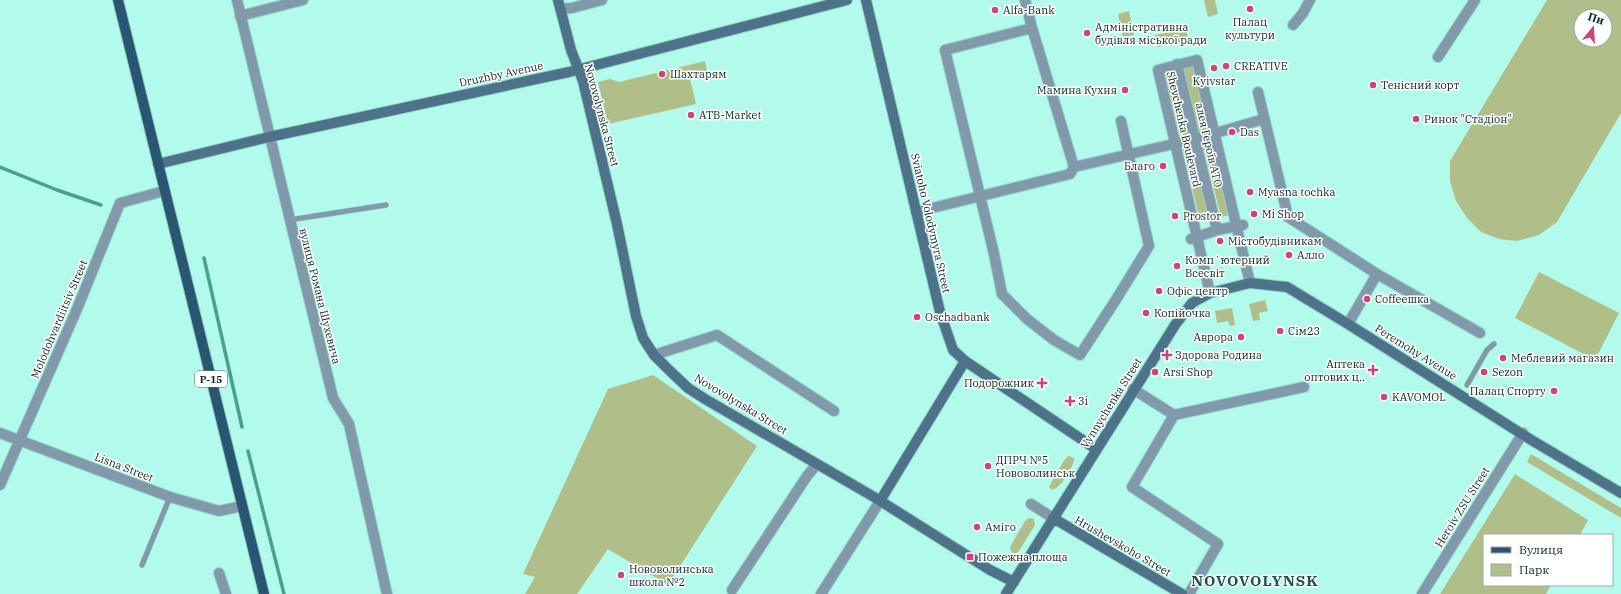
<svg xmlns="http://www.w3.org/2000/svg" width="1621" height="594" font-family="'IBM Plex Serif',serif">
<style>
.green{fill:#b0bf89;fill-rule:evenodd}
.lines{fill:none;stroke-linecap:round;stroke-linejoin:round}
.stream{stroke:#4d9e90;stroke-width:3.5}
.lane-casing{stroke:#94d5c8;stroke-width:6}
.street-casing{stroke:#94d5c8;stroke-width:12}
.secondary-casing{stroke:#94d5c8;stroke-width:12}
.primary-casing{stroke:#94d5c8;stroke-width:12}
.lane{stroke:#8299ab;stroke-width:5}
.street{stroke:#8299ab;stroke-width:10}
.secondary{stroke:#4f728b;stroke-width:10}
.primary{stroke:#2a5674;stroke-width:10}
.poi-dot{fill:#ce4379;stroke:#fff;stroke-width:1.5}
.labels{text-anchor:middle;dominant-baseline:central;stroke-width:3;stroke-linejoin:round;paint-order:stroke}
.shield{fill:#fff;stroke:#546966;stroke-width:1}
.shield-label{font-size:10px;font-weight:bold;fill:#0a2924}
.poi-label{font-size:11px;fill:#0a2924;stroke:#fff;text-anchor:start}
.street-label{font-size:11px;fill:#0a2924;stroke:#fff}
.district-label{font-size:15px;font-weight:bold;letter-spacing:1px;fill:#1c534a;stroke:#fff}
</style>
<rect width="100%" height="100%" fill="#b2fbec"/>
<path class="green" d="M1204,0H1215L1218,14L1208,17Z
M1547,0H1621V113L1557,222L1539,235L1517,241L1499,239L1481,232L1467,218L1456,201L1450,182V161ZM1581,16H1605V40H1581Z
M1129,11L1134,35L1123,37L1118,14Z
M1186,29L1188,40L1158,47L1155,35Z
M705,61L708,75L690,79L696,104L608,124L598,82L610,79L619,82Z
M1193,64L1209,129L1199,132L1183,67Z
M1164,71H1166L1177,84L1189,134L1179,136Z
M1212,139L1230,215L1221,217L1202,141Z
M1191,143L1209,219L1200,221L1182,145Z
M1539,272L1619,313L1595,360L1515,318Z
M1265,300L1268,311L1259,313L1260,320L1253,321L1249,304Z
M1232,308L1235,325L1230,326L1228,321L1217,323L1215,311Z
M653,375L757,446L668,585L608,549L577,594H525L535,577L523,574L608,389Z
M1531,454L1621,508V518L1527,462Z
M1069,456L1074,458C1075,465 1060,489 1052,490L1049,487L1051,483L1065,459Z
M1515,474L1588,520L1580,535H1484V585H1551L1546,594H1440Z
M1029,518L1034,519L1035,525L1019,551L1016,553H1013L1010,549L1011,545L1025,521Z"/>
<g class="lines">
<path class="stream" d="M0,167L57,190L101,205
M204,258L242,427
M248,451L284,594"/>
<g class="lane-casing">
<path id="lane" d="M289,220L386,205
M1467,385L1487,350L1494,344
M142,565L170,497"/>
</g>
<g class="street-casing">
<path id="street" d="M237,0L333,398L349,424L387,594
M561,9L572,8L602,0
M240,16L303,0
M1293,25L1303,13L1310,0
M1032,28L945,50L994,254L1002,294L1027,319L1054,340L1080,355L1117,298L1149,246L1121,121
M1438,57L1475,0
M1177,64L1217,230
M1258,92L1288,217L1377,274L1480,333
M1074,167L1195,139L1264,119
M916,212L1070,174L1074,167L1032,28L1025,0
M1191,239L1217,230L1243,225
M1210,293L1158,70L1197,60L1250,283
M1348,324L1377,274
M654,355L717,335L834,411
M1133,389L1174,415L1304,387
M1174,415L1132,487L1218,544L1189,594
M0,433L170,497L219,511L242,506
M0,485L77,309L120,203L164,191
M1031,504L1053,518
M219,573L226,594
M732,590L807,476L817,464
M821,594L880,501
M1422,594L1523,433"/>
</g>
<g class="secondary-casing">
<path id="secondary" d="M558,0L571,50L583,81L617,224L636,316L643,338L654,355L669,370L688,388L705,399L874,497L990,570L1014,582
M866,0L940,312L953,350L965,361L1096,449
M158,164L269,137L569,72L847,0
M880,501L965,361
M1053,518L1182,594
M1006,594L1175,325L1192,303L1210,293L1250,283L1287,287L1348,324L1533,441L1621,493"/>
</g>
<g class="primary-casing">
<path id="primary" d="M118,0L264,594"/>
</g>
<use href="#lane" class="lane"/>
<use href="#street" class="street"/>
<use href="#secondary" class="secondary"/>
<use href="#primary" class="primary"/>
</g>
<g class="poi-dot">
<circle cx="1250" cy="9" r="4"/>
<circle cx="995" cy="10" r="4"/>
<circle cx="1087" cy="33" r="4"/>
<circle cx="1226" cy="66" r="4"/>
<circle cx="1214" cy="68" r="4"/>
<circle cx="662" cy="74" r="4"/>
<circle cx="1373" cy="85" r="4"/>
<circle cx="1125" cy="90" r="4"/>
<circle cx="691" cy="115" r="4"/>
<circle cx="1416" cy="119" r="4"/>
<circle cx="1232" cy="132" r="4"/>
<circle cx="1163" cy="166" r="4"/>
<circle cx="1250" cy="192" r="4"/>
<circle cx="1254" cy="214" r="4"/>
<circle cx="1175" cy="216" r="4"/>
<circle cx="1220" cy="241" r="4"/>
<circle cx="1289" cy="255" r="4"/>
<circle cx="1177" cy="266" r="4"/>
<circle cx="1159" cy="291" r="4"/>
<circle cx="1367" cy="299" r="4"/>
<circle cx="1146" cy="313" r="4"/>
<circle cx="917" cy="317" r="4"/>
<circle cx="1280" cy="331" r="4"/>
<circle cx="1241" cy="337" r="4"/>
<path d="M1165 349h4v4h4v4h-4v4h-4v-4h-4v-4h4z"/>
<circle cx="1503" cy="358" r="4"/>
<path d="M1371 364h4v4h4v4h-4v4h-4v-4h-4v-4h4z"/>
<circle cx="1155" cy="372" r="4"/>
<circle cx="1484" cy="372" r="4"/>
<path d="M1040 377h4v4h4v4h-4v4h-4v-4h-4v-4h4z"/>
<circle cx="1554" cy="391" r="4"/>
<circle cx="1384" cy="397" r="4"/>
<path d="M1068 395h4v4h4v4h-4v4h-4v-4h-4v-4h4z"/>
<circle cx="988" cy="466" r="4"/>
<circle cx="977" cy="527" r="4"/>
<rect x="966" y="553" width="8" height="8" rx="2"/>
<circle cx="621" cy="575" r="4"/>
</g>
<g class="labels">
<rect class="shield" x="195" y="371" width="32" height="16" rx="3"/>
<g class="shield-label">
<text x="211" y="379">Р-15</text>
</g>
<g class="poi-label">
<text x="1003" y="10">Alfa-Bank</text>
<text x="1250" y="22" text-anchor="middle">Палац<tspan x="1250" dy="13">культури</tspan></text>
<text x="1095" y="27">Адміністративна<tspan x="1095" dy="13">будівля міської ради</tspan></text>
<text x="1234" y="66">CREATIVE</text>
<text x="670" y="74">Шахтарям</text>
<text x="1214" y="81" text-anchor="middle">Kyivstar</text>
<text x="1381" y="85">Тенісний корт</text>
<text x="1117" y="90" text-anchor="end">Мамина Кухня</text>
<text x="699" y="115">ATB-Market</text>
<text x="1424" y="119">Ринок "Стадіон"</text>
<text x="1240" y="132">Das</text>
<text x="1155" y="166" text-anchor="end">Благо</text>
<text x="1258" y="192">Myasna tochka</text>
<text x="1262" y="214">Mi Shop</text>
<text x="1183" y="216">Prostor</text>
<text x="1228" y="241">Містобудівникам</text>
<text x="1297" y="255">Алло</text>
<text x="1185" y="260">Компʼютерний<tspan x="1185" dy="13">Всесвіт</tspan></text>
<text x="1167" y="291">Офіс центр</text>
<text x="1375" y="299">Coffeeшка</text>
<text x="1154" y="313">Копійочка</text>
<text x="925" y="317">Oschadbank</text>
<text x="1288" y="331">Сім23</text>
<text x="1233" y="337" text-anchor="end">Аврора</text>
<text x="1175" y="355">Здорова Родина</text>
<text x="1511" y="358">Меблевий магазин</text>
<text x="1365" y="364" text-anchor="end">Аптека<tspan x="1365" dy="13">оптових ц‥</tspan></text>
<text x="1163" y="372">Arsi Shop</text>
<text x="1492" y="372">Sezon</text>
<text x="1034" y="383" text-anchor="end">Подорожник</text>
<text x="1546" y="391" text-anchor="end">Палац Спорту</text>
<text x="1392" y="397">KAVOMOL</text>
<text x="1078" y="401">3i</text>
<text x="996" y="460">ДПРЧ №5<tspan x="996" dy="13">Нововолинськ</tspan></text>
<text x="985" y="527">Аміго</text>
<text x="978" y="557">Пожежна площа</text>
<text x="629" y="569">Нововолинська<tspan x="629" dy="13">школа №2</tspan></text>
</g>
<g class="street-label">
<text transform="translate(501 74) rotate(-12)">Druzhby Avenue</text>
<text transform="translate(602 115) rotate(75)">Novovolynska Street</text>
<text transform="translate(1184 129) rotate(77)">Shevchenka Boulevard</text>
<text transform="translate(1209 145) rotate(77)">алея Героїв АТО</text>
<text transform="translate(931 223) rotate(77)">Sviatoho Volodymyra Street</text>
<text transform="translate(320 296) rotate(76)">вулиця Романа Шухевича</text>
<text transform="translate(59 319) rotate(-67)">Molodohvardiitsiv Street</text>
<text transform="translate(1416 352) rotate(32)">Peremohy Avenue</text>
<text transform="translate(1111 403) rotate(-58)">Vynnychenka Street</text>
<text transform="translate(741 404) rotate(31)">Novovolynska Street</text>
<text transform="translate(124 467) rotate(21)">Lisna Street</text>
<text transform="translate(1462 507) rotate(-58)">Heroiv ZSU Street</text>
<text transform="translate(1123 546) rotate(30)">Hrushevskoho Street</text>
</g>
<g class="district-label">
<text x="1255" y="580">NOVOVOLYNSK</text>
</g>
</g>
<rect x="1483" y="534" width="130" height="52" fill="#ffffff" stroke="#9da9a7"/>
<rect x="1491" y="547" width="20" height="6" fill="#2a5674" stroke="#9da9a7"/>
<text x="1519" y="554" font-size="12" fill="#0a2924">Вулиця</text>
<rect x="1491" y="564" width="20" height="12" fill="#b0bf89" stroke="#9da9a7"/>
<text x="1519" y="574" font-size="12" fill="#0a2924">Парк</text>
<g transform="translate(1593 28) rotate(18)"><circle r="19" fill="#ffffff" stroke="#9da9a7"/>
<path d="M0-3L7 15L0 10L-7 15Z" fill="#ce4379"/>
<text y="-6" font-size="11" font-weight="bold" text-anchor="middle" fill="#0a2924">Пн</text>
</g>
</svg>
